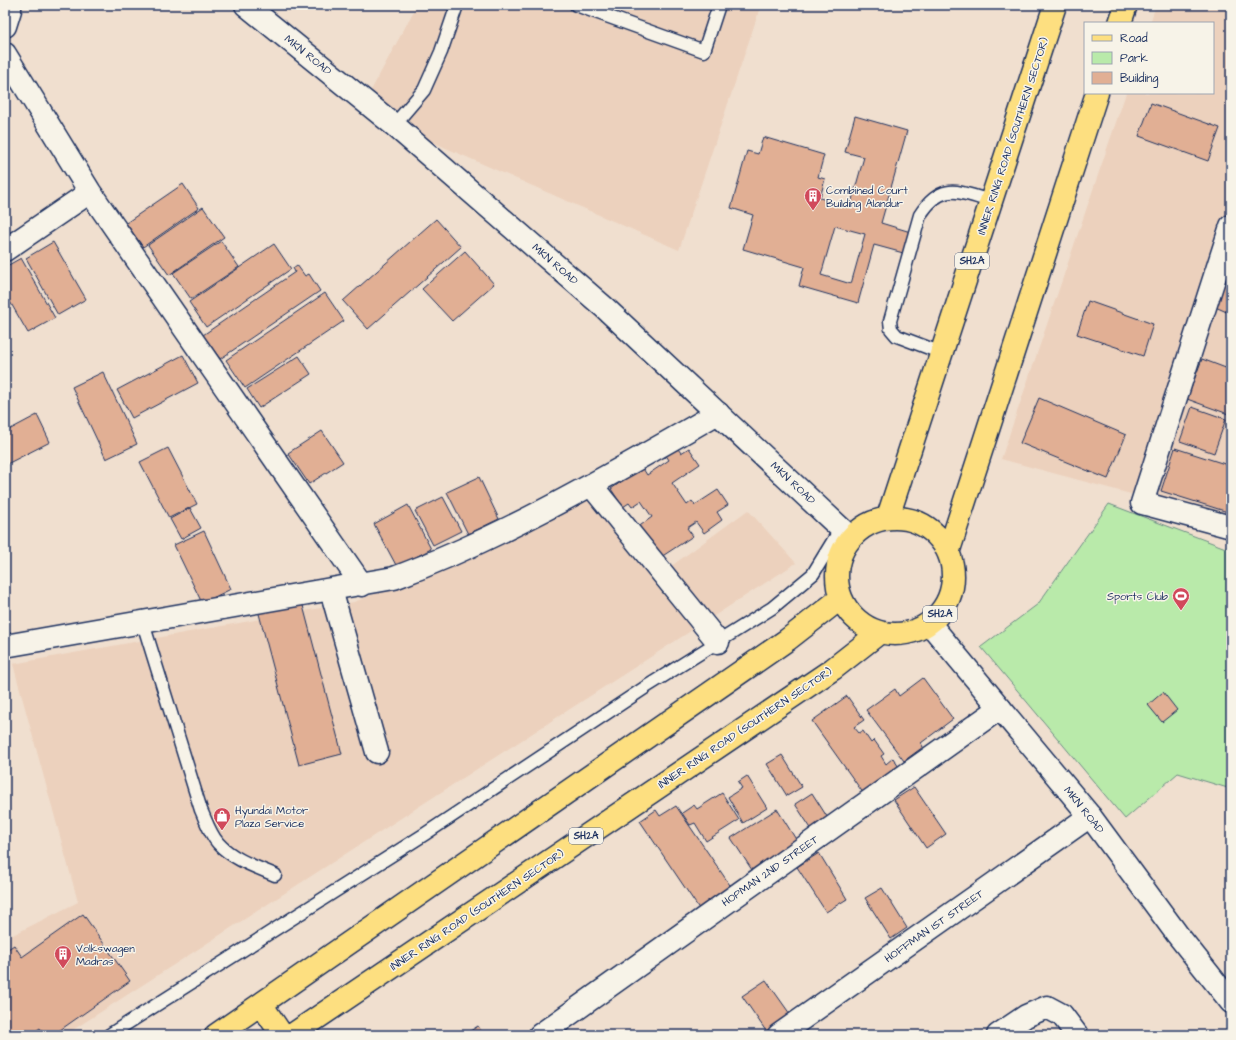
<svg xmlns="http://www.w3.org/2000/svg" width="1236" height="1040" font-family="'Architects Daughter',sans-serif">
<style>
.built{fill:#ecd1bd}
.green{fill:#b9eaaa;stroke:#6a8c84}
.building{fill:#e1af94;stroke:#1b2f5e;fill-rule:evenodd}
.lines{fill:none;stroke-linecap:round;stroke-linejoin:round}
.lane-casing{stroke:#1b2f5e;stroke-width:15}
.street-casing{stroke:#1b2f5e;stroke-width:25}
.secondary-casing{stroke:#1b2f5e;stroke-width:25}
.primary-casing{stroke:#1b2f5e;stroke-width:25}
.lane{stroke:#f7f3e8;stroke-width:12}
.street{stroke:#f7f3e8;stroke-width:22}
.secondary{stroke:#f7f3e8;stroke-width:22}
.primary{stroke:#fddf80;stroke-width:22}
.labels{text-anchor:middle;dominant-baseline:central;stroke-width:3;stroke-linejoin:round;paint-order:stroke}
.shield{fill:#f7f3e8;stroke:#5d6a87;stroke-width:1}
.shield-label{font-size:10px;font-weight:bold;fill:#1b2f5e}
.street-label{font-size:11px;fill:#1b2f5e;stroke:#f7f3e8}
.poi-label{font-size:11px;fill:#1b2f5e;stroke:#f7f3e8;text-anchor:start}
</style>
<rect width="100%" height="100%" fill="#f0dfcf"/>
<filter id="ink" filterUnits="userSpaceOnUse"><feTurbulence type="fractalNoise" baseFrequency=".025" numOctaves="2"/><feDisplacementMap in="SourceGraphic" scale="8" xChannelSelector="R" yChannelSelector="G"/><feConvolveMatrix kernelMatrix="1 2 1 2 8 2 1 2 1" color-interpolation-filters="sRGB"/></filter>
<g filter="url(#ink)">
<path class="built" d="M417,5H761L679,250L412,133L368,96Z
M1156,5H1231V521L1001,459L1126,93H1213V23H1150Z
M593,496L659,575L748,510L796,563L65,1035H5V939L78,902L13,664L354,602L469,557Z"/>
<path class="green" d="M1109,504L1231,550V789L1178,773L1125,819L981,647L1038,604Z"/>
<path class="building" d="M1151,103L1220,128L1208,161L1139,136Z
M855,116L907,131L881,223L914,233L907,254L874,245L858,303L799,286L804,267L743,249L753,215L731,208L747,151L758,154L763,137L824,155L818,177L825,179L820,198L850,207L864,157L845,152ZM835,226L865,234L851,284L821,275Z
M183,184L199,208L143,247L126,223Z
M203,207L224,237L169,275L148,245Z
M436,219L461,247L368,329L343,301Z
M221,241L239,267L191,299L173,273Z
M53,242L86,299L58,315L26,258Z
M274,244L291,269L206,327L189,302Z
M465,251L494,284L452,321L422,289Z
M21,258L55,318L28,333L5,293V267Z
M297,265L305,276L309,274L320,291L220,359L203,335L295,272L293,268Z
M1226,266L1231,268V314L1211,305Z
M325,293L344,321L245,388L226,360Z
M1088,301L1153,324L1143,356L1077,334Z
M183,355L198,383L132,418L117,390Z
M299,356L311,374L259,408L247,389Z
M1202,359L1231,370V415L1187,399Z
M103,372L137,444L106,459L72,387Z
M1039,398L1126,435L1108,479L1020,443Z
M1192,407L1226,419L1214,453L1180,441Z
M37,415L50,442L5,465V432Z
M322,431L343,462L309,484L288,453Z
M676,446L681,453L689,448L700,464L672,483L687,505L692,501L695,505L718,490L728,505L717,512L722,520L704,533L696,522L687,528L693,536L658,559L637,528L652,517L641,501L632,507L629,503L623,507L611,489L642,467L647,475L669,460L665,454Z
M168,448L197,504L169,518L140,462Z
M1175,448L1231,466V513L1161,491Z
M479,477L499,519L468,534L447,492Z
M443,497L461,531L433,545L415,511Z
M408,505L431,549L397,567L374,524Z
M190,508L201,528L181,539L170,519Z
M204,531L231,589L202,603L174,545Z
M301,598L342,754L299,765L258,610Z
M923,678L953,719L921,743L923,747L904,761L866,710L895,689L899,696Z
M1163,692L1177,710L1162,722L1148,705Z
M847,696L864,720L854,727L859,733L863,731L871,743L874,740L884,754L881,756L886,764L893,758L902,772L866,797L812,721Z
M782,755L802,787L787,796L767,764Z
M747,776L767,808L743,823L728,797L742,788L738,782Z
M914,787L946,834L926,848L894,800Z
M722,793L739,820L706,841L695,823L690,825L682,813L694,805L697,809Z
M812,793L831,823L814,833L795,804Z
M676,806L734,891L702,913L640,821L656,810L660,816Z
M777,809L797,841L752,870L731,838Z
M819,853L847,899L826,912L797,867Z
M882,888L907,928L891,939L865,898Z
M83,914L130,981L53,1035H45L40,1028L30,1035H5V951L14,945L22,957Z
M766,980L790,1014L766,1031L742,996Z
M478,1026L484,1035H464Z"/>
<g class="lines">
<g class="lane-casing">
<path id="lane" d="M576,5L704,51L719,5
M394,125L424,90L441,52L457,5
M942,353L897,336L891,329L890,321L920,215C942,181 958,192 991,201
M143,623L201,810C206,821 210,834 218,843C232,859 256,867 275,875
M109,1035L425,834L646,687L772,608L813,574L841,528"/>
</g>
<g class="street-casing">
<path id="street" d="M5,26L10,10V5
M5,54L90,192L362,585
M1231,226L1142,503L1231,527
M5,250L90,192
M591,485L718,642
M331,590L377,752
M5,646L394,578C507,536 613,473 718,413
M540,1035L1000,708
M779,1035L1090,816
M998,1035L1026,1016L1047,1007L1062,1015L1077,1035"/>
</g>
<g class="secondary-casing">
<path id="secondary" d="M246,5L394,125L605,308L850,537
M930,624L1090,816L1177,934L1231,1002"/>
</g>
<g class="primary-casing">
<path id="primary" d="M1120,23L1126,5
M888,517L1055,5
M837 576a58 58 0 1 1 116 0a58 58 0 1 1-116 0Z
M949,550L1097,93
M261,1004L282,1035
M216,1035L787,640L841,598
M292,1035L833,669L879,633"/>
</g>
<use href="#lane" class="lane"/>
<use href="#street" class="street"/>
<use href="#secondary" class="secondary"/>
<use href="#primary" class="primary"/>
</g>
</g>
<defs>
<g id="building-pin" transform="scale(0.9)"><path d="M0 17L-7.5 6A9.5 9.5 0 1 1 7.5 6Z" fill="#d1495b" stroke="#f7f3e8"/><path d="M-4-6H4V6H1V3H-1V6H-4ZM-2.5-4.3h1.7v1.8h-1.7ZM.8-4.3h1.7v1.8H.8ZM-2.5-1h1.7V.8h-1.7ZM.8-1h1.7V.8H.8Z" fill="#fff"/></g>
<g id="stadium-pin" transform="scale(0.9)"><path d="M0 17L-7.5 6A9.5 9.5 0 1 1 7.5 6Z" fill="#d1495b" stroke="#f7f3e8"/><path d="M0-5a6.5 5 0 1 0 0 10a6.5 5 0 1 0 0-10ZM-3.5-1.8h7v3.6h-7Z" fill="#fff"/></g>
<g id="shop-pin" transform="scale(0.9)"><path d="M0 17L-7.5 6A9.5 9.5 0 1 1 7.5 6Z" fill="#d1495b" stroke="#f7f3e8"/><path d="M-5-2.5h2.3a2.7 3.5 0 0 1 5.4 0H5L5.5 6h-11ZM-1.5-2.5h3a1.5 2.3 0 0 0-3 0Z" fill="#fff"/></g>
</defs>
<g fill-rule="evenodd">
<use href="#building-pin" x="813" y="196"/>
<use href="#stadium-pin" x="1181" y="596"/>
<use href="#shop-pin" x="222" y="816"/>
<use href="#building-pin" x="63" y="954"/>
</g>
<g class="labels">
<g class="shield">
<rect x="955" y="253" width="34" height="16" rx="3"/>
<rect x="923" y="606" width="34" height="16" rx="3"/>
<rect x="569" y="828" width="34" height="16" rx="3"/>
</g>
<g class="shield-label">
<text x="972" y="261">SH2A</text>
<text x="940" y="614">SH2A</text>
<text x="586" y="836">SH2A</text>
</g>
<g class="street-label">
<text transform="translate(308 55) rotate(39)">MKN ROAD</text>
<text transform="translate(1013 136) rotate(-72)">INNER RING ROAD (SOUTHERN SECTOR)</text>
<text transform="translate(555 264) rotate(41)">MKN ROAD</text>
<text transform="translate(793 483) rotate(43)">MKN ROAD</text>
<text transform="translate(745 728) rotate(-34)">INNER RING ROAD (SOUTHERN SECTOR)</text>
<text transform="translate(1084 810) rotate(51)">MKN ROAD</text>
<text transform="translate(770 871) rotate(-35)">HOPMAN 2ND STREET</text>
<text transform="translate(477 910) rotate(-34)">INNER RING ROAD (SOUTHERN SECTOR)</text>
<text transform="translate(934 926) rotate(-35)">HOFFMAN 1ST STREET</text>
</g>
<g class="poi-label">
<text x="826" y="190">Combined Court<tspan x="826" dy="13">Building Alandur</tspan></text>
<text x="1168" y="596" text-anchor="end">Sports Club</text>
<text x="235" y="810">Hyundai Motor<tspan x="235" dy="13">Plaza Service</tspan></text>
<text x="76" y="948">Volkswagen<tspan x="76" dy="13">Madras</tspan></text>
</g>
</g>
<rect width="1236" height="1040" fill="none" stroke="#f7f3e8" stroke-width="20"/>
<rect x="10" y="10" width="1216" height="1020" fill="none" stroke="#1b2f5e" stroke-width="1.5" filter="url(#ink)"/>
<rect x="1084" y="22" width="130" height="72" fill="#f7f3e8" stroke="#9fa5b1"/>
<rect x="1092" y="35" width="20" height="6" fill="#fddf80" stroke="#9fa5b1"/>
<text x="1120" y="42" font-size="12" fill="#1b2f5e">Road</text>
<rect x="1092" y="52" width="20" height="12" fill="#b9eaaa" stroke="#9fa5b1"/>
<text x="1120" y="62" font-size="12" fill="#1b2f5e">Park</text>
<rect x="1092" y="72" width="20" height="12" fill="#e1af94" stroke="#9fa5b1"/>
<text x="1120" y="82" font-size="12" fill="#1b2f5e">Building</text>
</svg>
